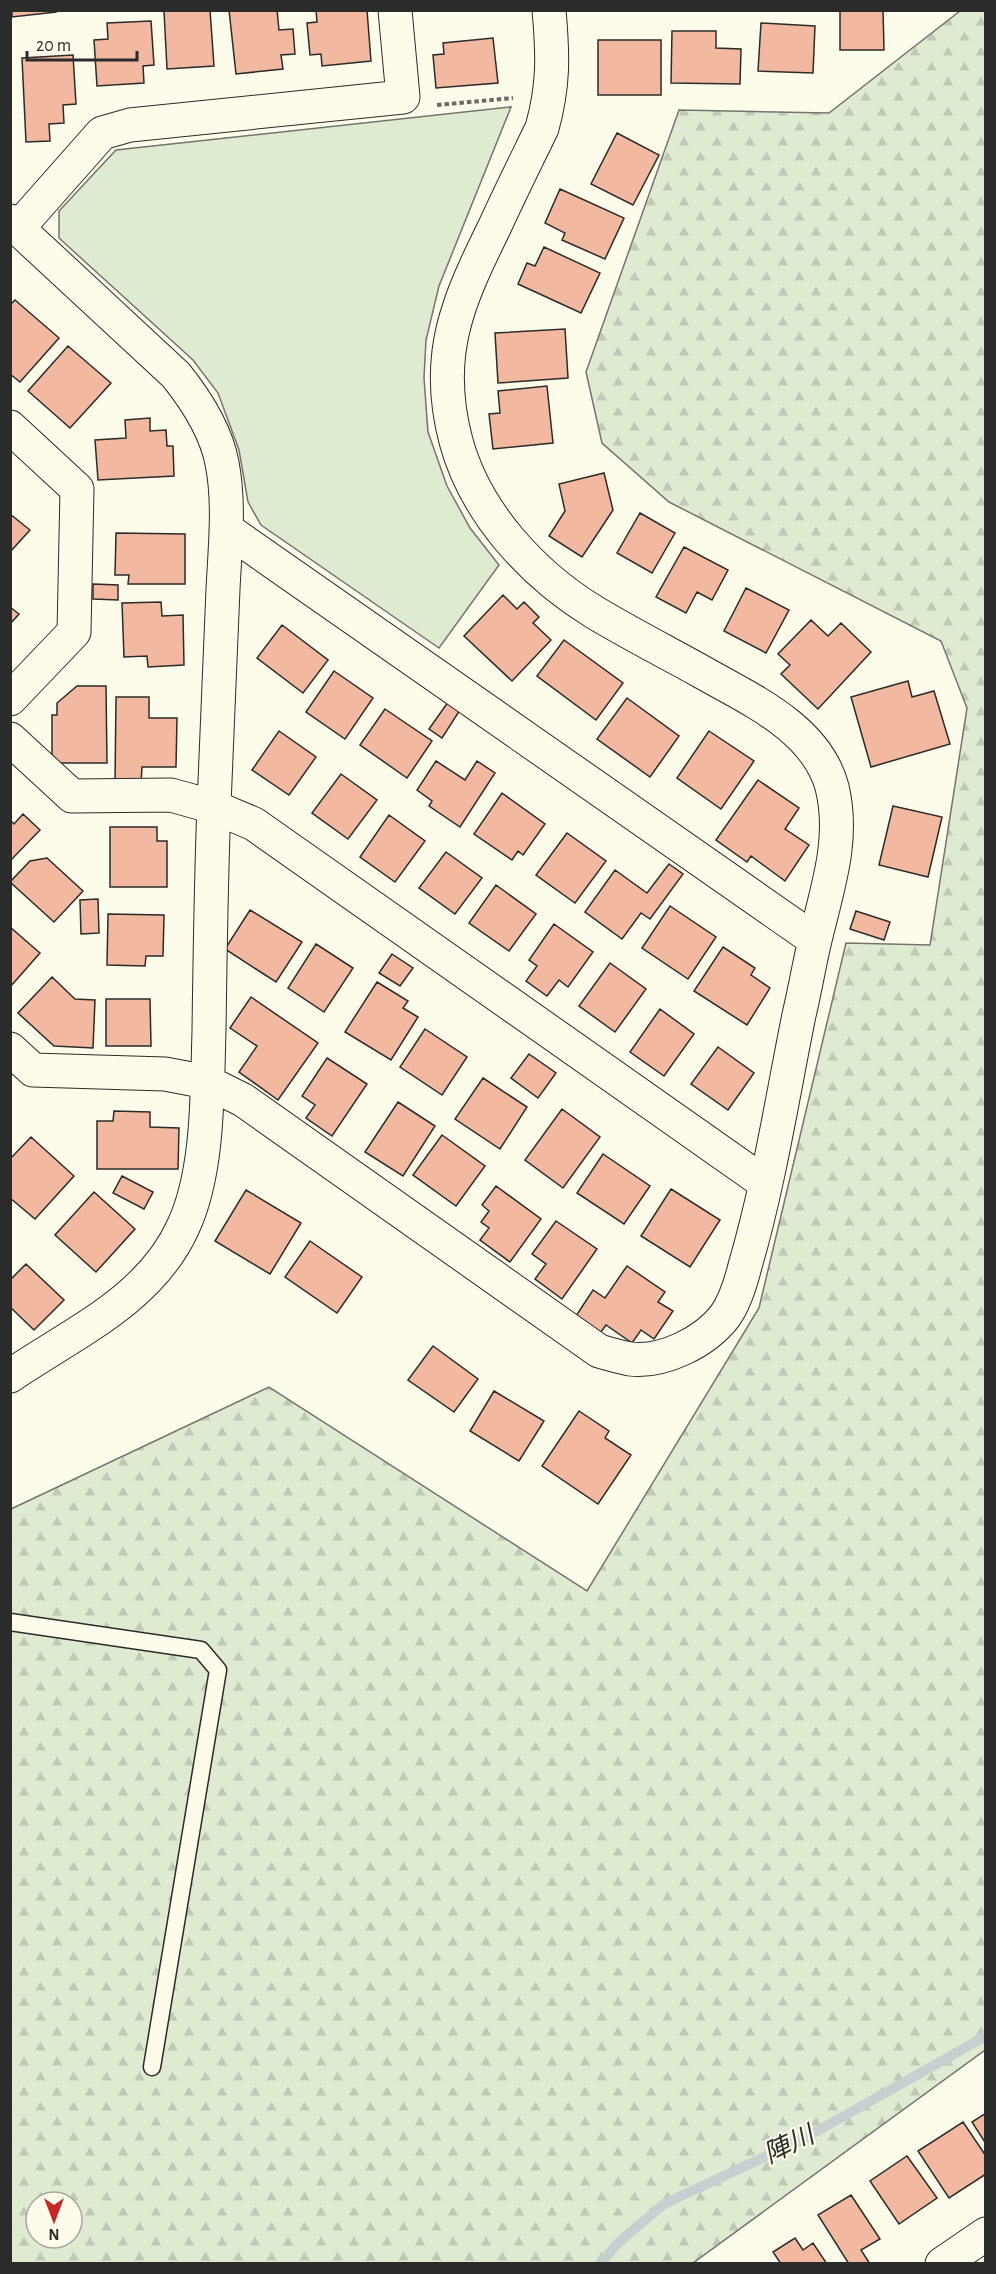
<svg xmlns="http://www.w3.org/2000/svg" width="996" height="2274" font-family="'Alegreya Sans','Noto Sans JP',sans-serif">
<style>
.green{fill:#deebd1;stroke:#74746e;stroke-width:1.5}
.forest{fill:url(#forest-firs);stroke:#74746e;stroke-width:1.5;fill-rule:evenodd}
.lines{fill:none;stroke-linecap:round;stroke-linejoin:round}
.stream{stroke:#c7d0d0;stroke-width:10}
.building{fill:#f2b8a0;stroke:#2b2b2b;stroke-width:1.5}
.service-casing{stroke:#2b2b2b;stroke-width:19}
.minor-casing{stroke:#2b2b2b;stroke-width:35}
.path{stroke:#6a6964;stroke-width:4;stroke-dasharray:4.5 3;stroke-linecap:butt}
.service{stroke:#fdfbea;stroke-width:16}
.minor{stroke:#fdfbea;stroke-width:33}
.labels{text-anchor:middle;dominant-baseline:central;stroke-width:4.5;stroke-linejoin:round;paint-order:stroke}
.water-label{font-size:26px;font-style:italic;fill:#2b2b2b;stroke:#fdfbea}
</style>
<defs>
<pattern id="forest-firs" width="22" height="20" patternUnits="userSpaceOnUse" patternTransform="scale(1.5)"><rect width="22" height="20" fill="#deebd1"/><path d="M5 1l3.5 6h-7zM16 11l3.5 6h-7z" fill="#bfcab4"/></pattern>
</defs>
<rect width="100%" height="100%" fill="#fdfbea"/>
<path class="green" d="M511,107L439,286L426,340L424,378L428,432L447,486L470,528L499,565L439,648L261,525L248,502L239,450L218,393L193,360L59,238V211L116,150Z"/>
<path class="forest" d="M960,11H985V2050L693,2263L11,2264V1509L269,1387L587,1591L759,1308L846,943L930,945L967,708L941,641L669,502L602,443L586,372L679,110L829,113ZM36,2202H72V2238H36Z"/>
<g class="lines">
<path class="stream" d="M600,2264L619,2242L664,2204L805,2138L986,2036"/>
</g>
<path class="building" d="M12,10H56V12L12,17Z
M210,10L214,66L167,69L164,11Z
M229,10H277L279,30L293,29L295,54L281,55L283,69L236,74Z
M316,10H367L371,61L322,66L321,54L310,55L307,23L317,22Z
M840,10H883L884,50H840Z
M151,21L154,65L143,66L144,83L97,86L94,40L108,39L107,23Z
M761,23L815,26L813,73L758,71Z
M672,31H716V48L741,49L740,84L671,83Z
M493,38L498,83L436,88L433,55L444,54L443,43Z
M598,40H661V95H598Z
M73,55L76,104L63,105L64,123L49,124L50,141L26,142L22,58Z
M617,133L659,155L633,205L591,184Z
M560,189L624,218L605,259L562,240L565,233L545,223Z
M544,247L600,273L581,313L518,284L527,263L535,266Z
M15,300L59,338L20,382L10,374V305Z
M565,329L568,378L498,383L495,333Z
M68,346L111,383L70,428L28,391Z
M547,386L553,443L493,449L489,414L500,413L498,391Z
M150,418V431L166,430L167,446H173L174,476L98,480L95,440L126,438L125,420Z
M604,473L613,510L582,557L549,536L565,511L559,484Z
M640,513L675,533L652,573L617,553Z
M10,514L30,530L10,552Z
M116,533L185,534V584H128L129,575H115Z
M684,547L728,570L712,600L697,592L686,613L656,597Z
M93,584L118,585V600L93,599Z
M746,588L789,610L766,653L724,631Z
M503,595L517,609L524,602L539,617L533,623L551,640L512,681L464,636Z
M161,602L162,616L183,615L184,665L148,667L147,656L124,657L122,603Z
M10,607L19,614L10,624Z
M811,620L828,636L841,623L871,652L818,709L781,674L790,665L778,654Z
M282,625L328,660L303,693L257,658Z
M564,640L623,683L596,720L537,676Z
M334,671L373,698L345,739L306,712Z
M908,681L912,697L934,691L950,744L871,767L851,697Z
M77,686H106L107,763H52V715H57V703Z
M116,697H149V718H177L176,767H142L141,784H115Z
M627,698L679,736L650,777L597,739Z
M448,702L460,710L442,738L429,729Z
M385,709L432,741L407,778L360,745Z
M279,731L316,757L289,795L252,770Z
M709,731L754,761L721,809L677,778Z
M436,761L465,780L477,761L495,773L460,827L429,806L432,801L417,790Z
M341,774L377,800L348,839L312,813Z
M758,780L799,808L785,829L809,845L785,881L751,856L747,862L716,840Z
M502,793L545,824L523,855L518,851L512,860L474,834Z
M893,806L942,817L928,877L879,865Z
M23,814L40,830L10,861V820L14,824Z
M389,815L425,841L395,882L360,857Z
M110,827H157V841H167V887H110Z
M567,833L606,861L575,903L536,875Z
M446,852L482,878L455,914L419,888Z
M47,858L83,891L54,922L10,882L30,861Z
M669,864L683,874L650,919L641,913L622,939L585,912L615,870L647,893Z
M496,885L536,914L509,951L469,923Z
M98,899L99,933L81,934L80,900Z
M670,906L716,937L688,979L642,948Z
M250,910L302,942L276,982L225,949Z
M856,911L890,922L884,940L850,929Z
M108,914L164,915L163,956H146L145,966L107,965Z
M554,924L593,952L568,987L559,980L547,996L526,981L537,966L529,960Z
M10,927L40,953L10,987Z
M316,944L353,968L324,1012L288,988Z
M723,947L755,968L751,975L770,988L747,1025L694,991Z
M392,954L413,968L400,986L379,973Z
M610,963L646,989L615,1032L579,1006Z
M52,977L75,999L95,1000L93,1048L54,1046L18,1013Z
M377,982L408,1001L403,1008L418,1017L391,1060L345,1032Z
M251,997L318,1043L278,1100L239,1072L257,1046L230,1028Z
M106,999H150L151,1046H106Z
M660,1009L694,1034L664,1076L630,1052Z
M425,1029L467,1057L442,1095L400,1067Z
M718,1047L754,1073L728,1110L691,1084Z
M529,1054L556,1073L538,1098L511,1078Z
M327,1058L367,1084L332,1136L306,1118L315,1105L302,1096Z
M483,1078L527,1107L500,1149L455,1119Z
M398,1102L435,1126L403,1176L365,1152Z
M562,1109L600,1137L563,1188L525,1160Z
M114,1111L150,1112V1127L179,1128L178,1169H97V1121H113Z
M442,1135L485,1166L456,1206L413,1175Z
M31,1137L74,1176L35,1219L10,1198V1159Z
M603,1154L650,1186L624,1224L577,1193Z
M122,1176L153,1192L144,1209L113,1193Z
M496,1186L541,1219L510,1262L480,1240L489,1228L481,1222L489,1211L482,1205Z
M671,1189L720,1220L690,1267L641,1236Z
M246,1190L301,1223L270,1274L215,1241Z
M94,1192L135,1229L96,1272L55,1235Z
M556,1221L597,1249L562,1299L535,1279L546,1264L532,1254Z
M310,1241L362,1277L337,1313L285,1277Z
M26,1264L64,1300L34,1330L10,1307V1280Z
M627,1266L665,1292L658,1302L673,1311L654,1339L641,1330L632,1343L606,1325L598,1336L574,1319L593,1290L605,1298Z
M433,1346L478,1379L454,1412L408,1380Z
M494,1391L544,1421L519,1461L470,1431Z
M579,1411L609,1431L605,1438L631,1455L598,1504L542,1466Z
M986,2113V2144L972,2122Z
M963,2122L986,2156V2174L949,2198L918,2151Z
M907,2156L937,2198L899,2224L870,2181Z
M851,2195L880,2239L861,2250L870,2264H849L818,2215Z
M795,2238L803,2250L813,2243L827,2264H781L773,2252Z"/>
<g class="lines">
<g class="service-casing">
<path id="service" d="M10,1622L201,1650L218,1670L152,2067"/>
</g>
<g class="minor-casing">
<path id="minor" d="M10,221L176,375C196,400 216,431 222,463C230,503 225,548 223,589C220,661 217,733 214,805C211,880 210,956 209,1031C207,1092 209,1172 183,1227C150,1300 73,1333 10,1376
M18,228L102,133L130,125L403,97L395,10
M10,427L77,489L74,632L10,699
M226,529L815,940
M10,739L72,796L171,795L214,807L254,824L765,1183
M10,1049L33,1070L165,1074L207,1082L243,1100L599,1351C609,1354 620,1357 630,1359C663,1363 705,1342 725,1316C735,1302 741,1282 745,1266C769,1184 782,1099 799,1015C805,990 809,965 815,940C827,889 845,840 832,787C816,728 751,700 702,672C666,652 629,633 594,612C532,574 475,512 456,441C433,355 458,301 495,226C510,193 526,161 542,128C554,85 553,55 549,10
M942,2264L986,2234"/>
</g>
<path class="path" d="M437,105L513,98"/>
<use href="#service" class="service"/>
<use href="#minor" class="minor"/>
</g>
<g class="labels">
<g class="water-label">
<text transform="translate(789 2145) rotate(-26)">陣川</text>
</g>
</g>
<rect width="996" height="2274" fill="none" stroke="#2b2b2b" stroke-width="24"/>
<g transform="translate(54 2220) rotate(180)"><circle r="28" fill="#fdfbea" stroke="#a9a89e" stroke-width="1.5"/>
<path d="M0-4.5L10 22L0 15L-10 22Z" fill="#c62828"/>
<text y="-9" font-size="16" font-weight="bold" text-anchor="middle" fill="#2b2b2b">N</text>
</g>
<path d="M27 51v9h110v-9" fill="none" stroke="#2b2b2b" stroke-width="3"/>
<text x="36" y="51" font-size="18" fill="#2b2b2b" stroke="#fdfbea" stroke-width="4.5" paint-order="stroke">20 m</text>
</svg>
